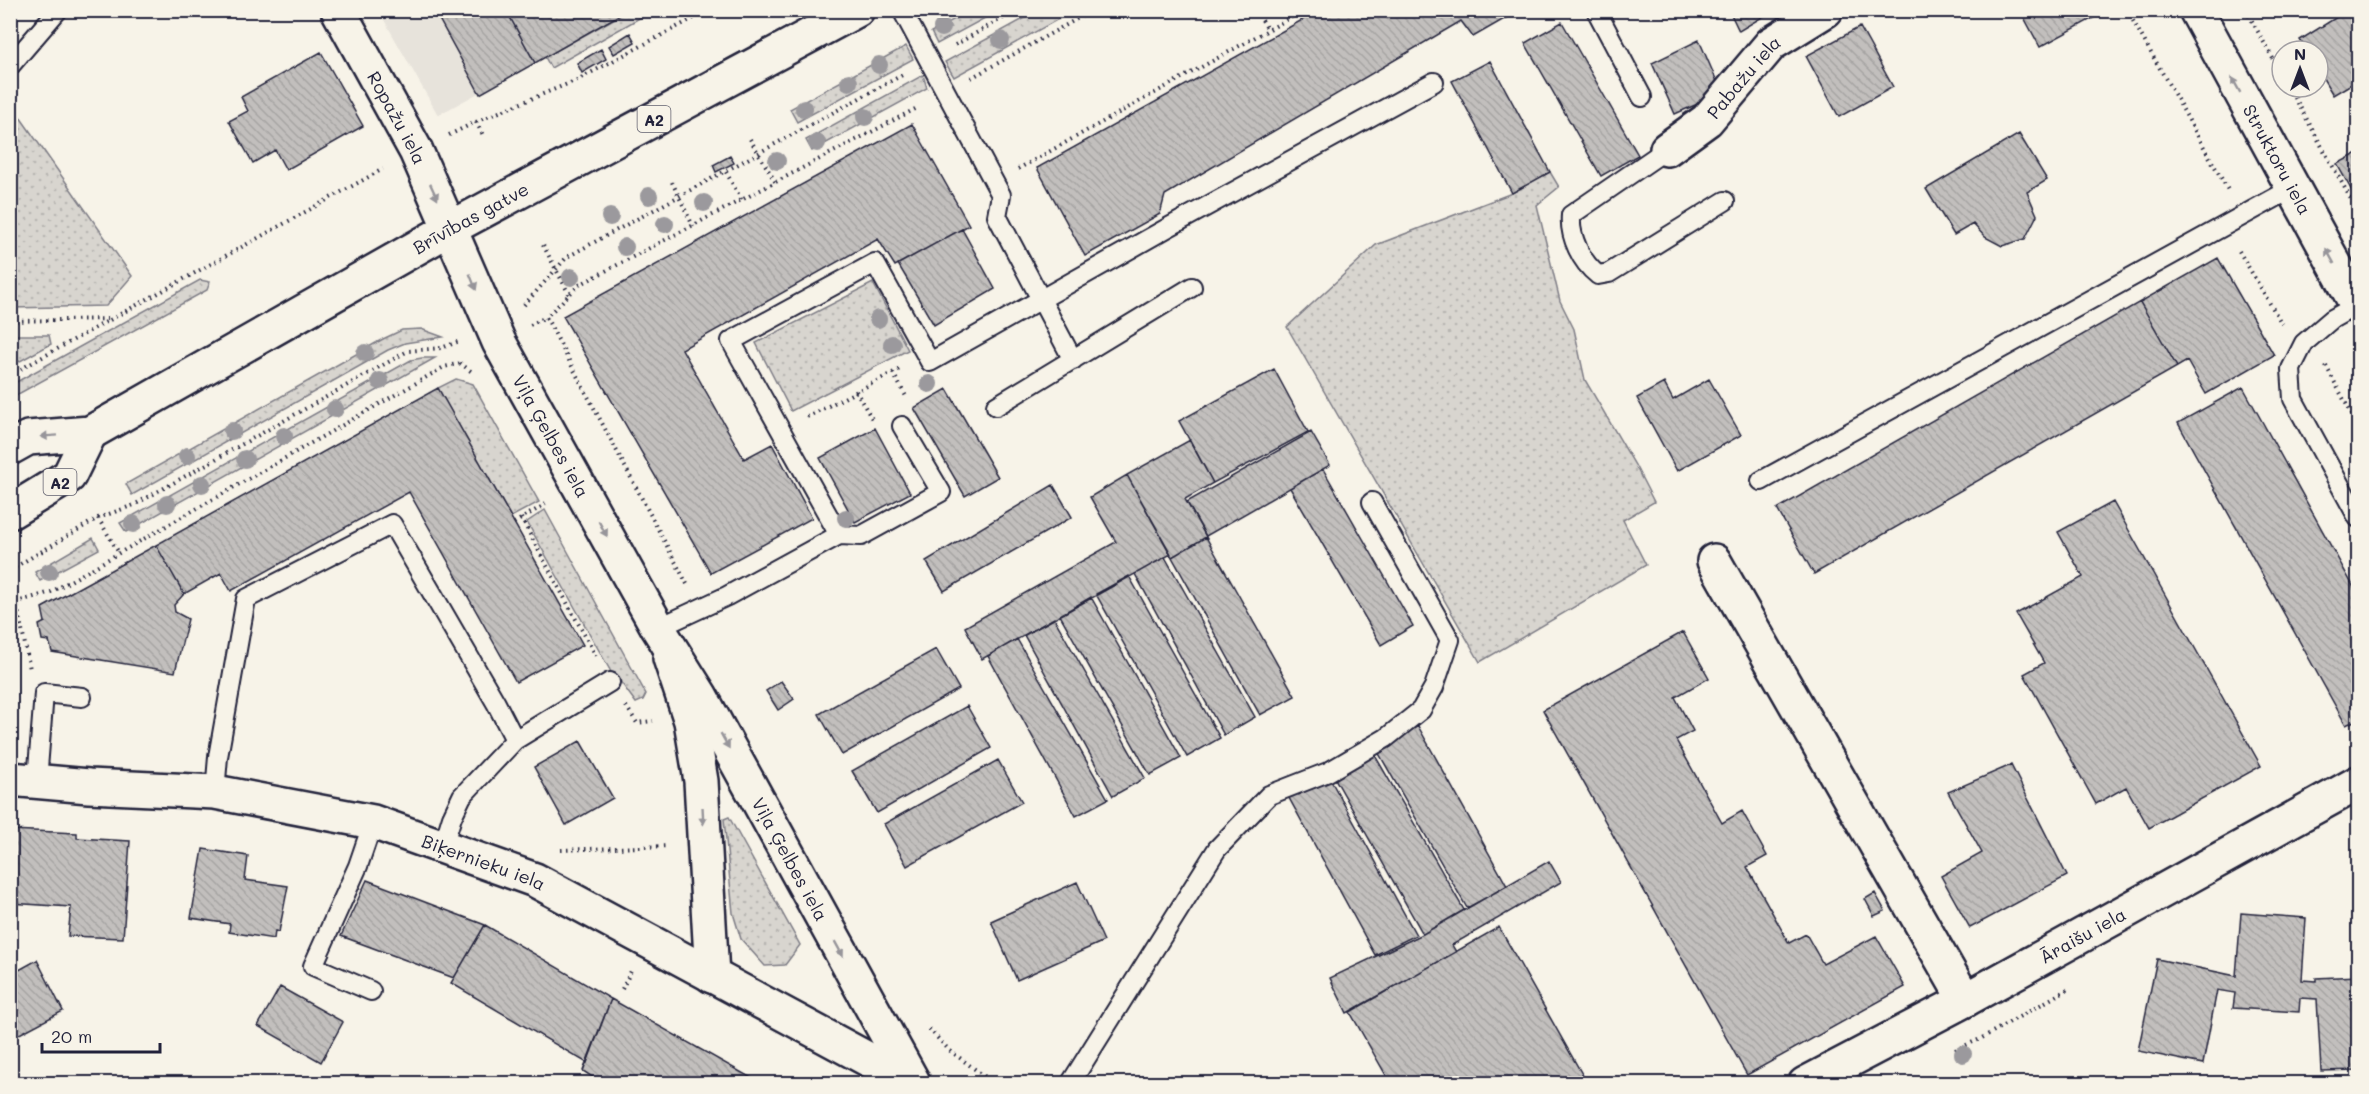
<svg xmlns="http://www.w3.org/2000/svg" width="2369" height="1094" font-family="Mali,sans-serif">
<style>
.built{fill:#e7e3db}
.grass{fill:url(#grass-dots);stroke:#7d7c85;stroke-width:1.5}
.building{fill:url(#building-back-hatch);stroke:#22223b;stroke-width:1.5}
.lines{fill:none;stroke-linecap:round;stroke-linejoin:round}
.service-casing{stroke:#22223b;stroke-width:22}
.minor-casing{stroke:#22223b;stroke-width:38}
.tertiary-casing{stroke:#22223b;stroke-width:38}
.trunk-casing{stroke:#22223b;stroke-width:38}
.path{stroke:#22223b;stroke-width:4;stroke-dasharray:1.5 4.5;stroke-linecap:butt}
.service{stroke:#f7f3e8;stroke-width:18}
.minor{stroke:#f7f3e8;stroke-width:33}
.tertiary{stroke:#f7f3e8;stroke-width:33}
.trunk{stroke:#f7f3e8;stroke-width:33}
.tree{fill:#9b999d}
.oneway{fill:#97959a}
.labels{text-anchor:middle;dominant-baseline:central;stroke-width:4.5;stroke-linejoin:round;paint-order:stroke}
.shield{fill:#f7f3e8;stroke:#62616f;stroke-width:1.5}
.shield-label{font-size:16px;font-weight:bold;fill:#22223b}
.street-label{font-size:18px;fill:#22223b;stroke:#f7f3e8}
</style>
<defs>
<pattern id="grass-dots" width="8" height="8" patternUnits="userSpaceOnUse" patternTransform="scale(1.5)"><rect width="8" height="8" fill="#d8d5cf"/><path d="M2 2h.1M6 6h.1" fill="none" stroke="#b9b7b3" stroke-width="1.8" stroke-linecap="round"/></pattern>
<pattern id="building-back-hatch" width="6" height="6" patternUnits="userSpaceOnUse" patternTransform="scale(1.5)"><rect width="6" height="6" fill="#c2bfbd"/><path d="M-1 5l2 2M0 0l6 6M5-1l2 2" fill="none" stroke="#a6a4a3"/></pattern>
</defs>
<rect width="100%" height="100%" fill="#f7f3e8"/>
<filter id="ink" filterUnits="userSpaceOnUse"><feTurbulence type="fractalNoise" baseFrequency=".0167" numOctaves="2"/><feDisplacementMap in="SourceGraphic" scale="12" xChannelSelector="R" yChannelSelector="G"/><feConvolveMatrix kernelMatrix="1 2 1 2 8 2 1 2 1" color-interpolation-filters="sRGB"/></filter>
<g filter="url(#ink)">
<path class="built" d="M379,11H628L438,115Z"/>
<path class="grass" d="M971,10L998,11L937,44L931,32Z
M628,11H652L551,68L545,57Z
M1038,11H1073L954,77L945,62Z
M906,46L913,59L797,122L790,109Z
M923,75L927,88L812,151L806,140Z
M20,117L132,276L106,306L11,308V125Z
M1550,172L1559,187L1537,205L1560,301L1574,329L1585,380L1635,465L1654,502L1623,520L1646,565L1480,662L1287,327L1376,245L1512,193Z
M200,280L210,282L207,290L11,398V385Z
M873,283L908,350L791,411L756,343Z
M421,329L443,337L405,343L388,350L132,495L126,484L383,339L402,330Z
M11,335H49L51,344L11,366Z
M422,358H435L126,532L120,523L411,360Z
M456,379L473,384L539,502L511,517L438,388Z
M545,510L646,694L643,700L636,703L620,681L615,679L527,522Z
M93,538L99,549L40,581L35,572Z
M729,817L800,945L785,965L765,966L741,939L733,913L724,819Z"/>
<path class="building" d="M434,10H506L535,63L480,94Z
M506,10H619L621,14L535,63Z
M1320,10H1520L1473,37L1461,21L1165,195L1160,214L1085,256L1037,168Z
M1729,10H1774L1739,31Z
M2020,10H2097L2099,15L2040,47Z
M2348,10H2352L2358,22V80L2333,95L2318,70V51H2307L2300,40Z
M1562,22L1638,155L1601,176L1525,43Z
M1860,27L1893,87L1839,117L1806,56Z
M630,33L635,42L614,54L609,46Z
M1699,40L1722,93L1675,114L1652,63Z
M601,49L606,59L582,73L577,63Z
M321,52L363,126L286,170L275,150L253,163L229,121L248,111L241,97Z
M1490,61L1550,172L1512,193L1452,81Z
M912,124L969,225L895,266L878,239L682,349L744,459L772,444L812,518L711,573L563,316Z
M2019,134L2047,180L2027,192L2037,215L2025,239L2002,246L1985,237L1973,224L1954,235L1926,189Z
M2358,153V202L2337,164Z
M730,156L734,163L716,172L713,165Z
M962,229L995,289L934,325L898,264Z
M2218,258L2274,355L2206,394L2187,361L2177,367L2140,302Z
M2140,302L2177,367L1814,574L1777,509Z
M1274,369L1308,432L1213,483L1179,421Z
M1709,379L1741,435L1677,471L1637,398L1664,383L1673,400Z
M2243,387L2358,595V719L2346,725L2178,423Z
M438,388L583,645L516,682L409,492L231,591L221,573L184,594L156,545Z
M947,389L998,477L965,496L914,408Z
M875,428L910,493L855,522L820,458Z
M1311,432L1330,465L1206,536L1187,502Z
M1190,440L1213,483L1185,499L1206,537L1172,557L1127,475Z
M1323,469L1413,626L1381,645L1290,488Z
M1127,475L1171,554L982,659L965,627L1116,542L1090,497Z
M1053,485L1072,517L944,591L926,561Z
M2113,502L2261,766L2149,828L2126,787L2096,804L2024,674L2044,663L2016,614L2083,577L2058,532Z
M1206,537L1295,696L1260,715L1172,557Z
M156,545L184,594L174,605L175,612L188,619L175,672L52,652L49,641L42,640L39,625L45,622L42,608Z
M1165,557L1255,717L1224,735L1135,574Z
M1129,576L1220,738L1187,757L1096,594Z
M1091,597L1181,758L1150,775L1060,615Z
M1054,618L1145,778L1113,796L1024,635Z
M1683,632L1709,678L1675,697L1693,731L1676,740L1722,823L1742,811L1767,856L1747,867L1789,943L1806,934L1823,964L1876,936L1905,987L1747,1075L1543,710Z
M1017,639L1108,799L1076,816L988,656Z
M936,649L959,689L842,755L819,714Z
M781,681L794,699L778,710L766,691Z
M967,706L991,748L877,813L852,771Z
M1418,726L1507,886L1467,908L1377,750Z
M580,741L613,798L566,825L534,767Z
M1373,752L1464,910L1423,934L1333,775Z
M998,760L1022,802L907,866L884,824Z
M2011,765L2067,876L1970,928L1941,876L1982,853L1948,792Z
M1329,777L1416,935L1375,955L1289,798Z
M10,830L77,833V838L130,841L123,938L68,936L71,907L10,903Z
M203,849L248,856L245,880L288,886L279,932L275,931L274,939L229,932L230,924L191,918Z
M1549,861L1561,882L1452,945L1456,952L1347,1013L1330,978L1423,934Z
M367,880L485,925L454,978L341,936Z
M1077,882L1104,941L1017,980L991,921Z
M1875,893L1885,911L1874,916L1865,899Z
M2241,913L2306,918L2302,980L2316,981V978L2358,976V1070L2321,1071L2317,999L2300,998L2299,1012L2233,1008L2235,993L2217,990L2203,1064L2138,1051L2157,959L2236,976Z
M485,925L611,999L587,1063L451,983Z
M1499,927L1587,1083L1391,1084L1350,1012Z
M37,960L63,1011L10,1039V975Z
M280,987L343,1022L321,1062L258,1026Z
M611,999L762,1084H603L583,1071Z"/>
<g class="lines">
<g class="service-casing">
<path id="service" d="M902,10L1001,195L997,216L1073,360
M1596,10L1642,97
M10,66L58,10
M1667,149L1571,215C1569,236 1581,262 1598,275L1609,273L1725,201
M2357,305L2332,319L2304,343L2291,369L2293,399L2358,518
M996,406L1192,287
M1761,481L2293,188
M839,535L861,536L941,492L902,426
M658,628L727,596L839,535L731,341L875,263L930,362L1169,227L1434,82
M515,740L610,682
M37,781L44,693L82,697
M215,792L218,757L246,599L392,524L496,703L515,740L462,796L452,817L443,846
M371,991L313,966L358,866L373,822
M1070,1084L1217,849L1269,795L1328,772L1386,738L1421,710L1434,687L1450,640L1372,502"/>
</g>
<g class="minor-casing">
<g id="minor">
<path id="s1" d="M1667,149L1707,120L1771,44L1826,10"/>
<path d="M1714,561L1965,1000"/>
<path d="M670,658L691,721L701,781L712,976"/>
<path id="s2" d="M10,779L89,786L215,792L373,822L535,880L912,1083"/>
<path id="s3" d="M1805,1084L1965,1000L2358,783"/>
</g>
</g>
<g class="tertiary-casing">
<g id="tertiary">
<path id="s4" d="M338,10L416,151L499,342L658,628L700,695L914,1084"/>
<path id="s5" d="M2196,10L2358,307"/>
</g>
</g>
<g class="trunk-casing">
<g id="trunk">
<path id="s6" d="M10,448L28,438L90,433L451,228L857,10"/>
<path d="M10,512L69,476L90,433"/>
</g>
</g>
<path class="path" d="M1256,10L1268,30
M2127,10L2228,190
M2246,10L2282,75
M955,45L1017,10
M971,78L1093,10
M2289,87L2358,212
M476,122L484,137
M449,135L480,120L577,80L709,10
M750,139L776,183
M1018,169L1304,10
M726,172L742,201
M672,182L693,226
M543,245L569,294
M2239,251L2282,324
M524,305L567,257L904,74
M10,321L109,319
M530,325L546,317
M460,363L472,372
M2326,366L2358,426
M893,373L907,398
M10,375L383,169
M856,391L872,419
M807,417L902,368
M98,518L119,553
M521,518L596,656
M514,523L546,504
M10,570L98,518L134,505L408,351L441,348L460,341
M687,584L546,317L579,285L919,107
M16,601L30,669
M10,604L51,592L444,367L461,363
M626,706L637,723L653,721
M561,850L668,846
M622,989L631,971
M929,1029L949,1050L995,1084
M1955,1050L1980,1039L2070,988"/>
<use href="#service" class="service"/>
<use href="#minor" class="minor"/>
<use href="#tertiary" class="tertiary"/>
<use href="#trunk" class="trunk"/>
</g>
<g class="tree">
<circle cx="942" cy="28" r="9"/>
<circle cx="1001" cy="40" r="9"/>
<circle cx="879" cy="65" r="9"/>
<circle cx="849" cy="82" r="9"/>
<circle cx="804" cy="109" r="9"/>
<circle cx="865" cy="117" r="9"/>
<circle cx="817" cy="143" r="9"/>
<circle cx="777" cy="161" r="9"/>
<circle cx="649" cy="196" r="9"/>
<circle cx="704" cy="203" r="9"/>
<circle cx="610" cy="217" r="9"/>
<circle cx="665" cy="224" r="9"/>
<circle cx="625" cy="247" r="9"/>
<circle cx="571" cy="277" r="9"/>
<circle cx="878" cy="319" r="9"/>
<circle cx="892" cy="344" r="9"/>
<circle cx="365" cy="353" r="9"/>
<circle cx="380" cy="381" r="9"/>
<circle cx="929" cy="384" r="9"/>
<circle cx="335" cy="409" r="9"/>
<circle cx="232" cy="431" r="9"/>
<circle cx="284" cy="436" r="9"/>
<circle cx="187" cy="456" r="9"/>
<circle cx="245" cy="459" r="9"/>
<circle cx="202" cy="484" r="9"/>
<circle cx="167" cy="504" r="9"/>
<circle cx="846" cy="518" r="9"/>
<circle cx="133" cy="524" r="9"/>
<circle cx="49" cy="572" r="9"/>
<circle cx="1963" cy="1054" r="9"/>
</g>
<defs><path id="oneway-solid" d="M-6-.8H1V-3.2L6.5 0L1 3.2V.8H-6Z" transform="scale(1.5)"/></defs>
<g class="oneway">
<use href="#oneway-solid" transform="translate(2236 85) rotate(-119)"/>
<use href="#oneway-solid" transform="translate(434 192) rotate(65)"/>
<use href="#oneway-solid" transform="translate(2330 256) rotate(-119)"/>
<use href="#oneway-solid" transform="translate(473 282) rotate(68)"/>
<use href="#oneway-solid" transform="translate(49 436) rotate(176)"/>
<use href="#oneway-solid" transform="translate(603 529) rotate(61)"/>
<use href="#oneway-solid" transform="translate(725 741) rotate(61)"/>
<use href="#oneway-solid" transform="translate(703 816) rotate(87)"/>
<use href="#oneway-solid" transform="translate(839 949) rotate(61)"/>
</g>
</g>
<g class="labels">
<g class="shield">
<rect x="637.5" y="106" width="33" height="26" rx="4.5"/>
<rect x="43.5" y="469" width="33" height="26" rx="4.5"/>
</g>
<g class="shield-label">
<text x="654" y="119">A2</text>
<text x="60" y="482">A2</text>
</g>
<g class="street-label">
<text stroke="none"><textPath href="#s1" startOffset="106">Pabažu iela</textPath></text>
<text stroke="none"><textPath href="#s4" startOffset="123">Ropažu iela</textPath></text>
<text stroke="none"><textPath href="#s5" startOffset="170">Struktoru iela</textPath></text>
<text stroke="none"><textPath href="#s6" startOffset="520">Brīvības gatve</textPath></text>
<text stroke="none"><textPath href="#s4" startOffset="477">Viļa Ģelbes iela</textPath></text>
<text stroke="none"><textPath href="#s4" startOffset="963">Viļa Ģelbes iela</textPath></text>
<text stroke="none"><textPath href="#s2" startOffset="484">Biķernieku iela</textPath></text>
<text stroke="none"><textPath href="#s3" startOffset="315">Āraišu iela</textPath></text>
</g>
</g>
<rect width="2369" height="1094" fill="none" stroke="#f7f3e8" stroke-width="36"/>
<rect x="18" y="18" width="2333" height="1058" fill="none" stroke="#22223b" stroke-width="2" filter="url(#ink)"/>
<g transform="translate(2300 69)"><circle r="28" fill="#f7f3e8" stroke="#a29fa3" stroke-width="1.5"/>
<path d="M0-4.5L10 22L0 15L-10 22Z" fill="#22223b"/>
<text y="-9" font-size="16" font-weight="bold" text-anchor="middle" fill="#22223b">N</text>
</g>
<path d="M42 1043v9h118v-9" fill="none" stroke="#22223b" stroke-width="3"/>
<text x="51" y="1043" font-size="18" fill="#22223b" stroke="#f7f3e8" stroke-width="4.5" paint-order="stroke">20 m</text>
</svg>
